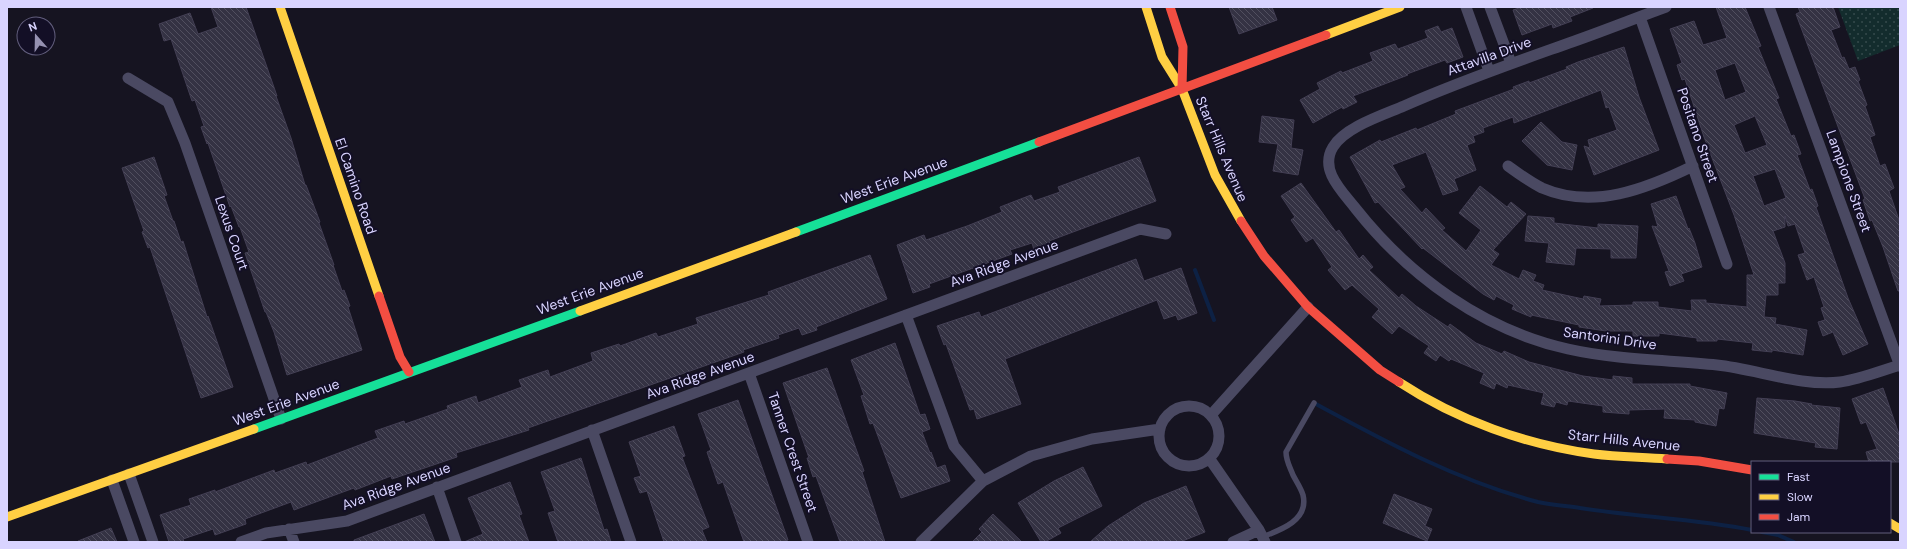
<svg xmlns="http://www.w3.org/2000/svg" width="1907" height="549" font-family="'DM Sans',sans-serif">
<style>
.park{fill:url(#park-dots)}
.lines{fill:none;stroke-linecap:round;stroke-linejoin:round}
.stream{stroke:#0d2144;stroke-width:4}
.building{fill:url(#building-back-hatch);stroke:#433f54;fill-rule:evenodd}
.lane{stroke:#4a4962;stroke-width:5.5}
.street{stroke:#4a4962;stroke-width:11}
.fast{stroke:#16e098;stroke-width:9}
.slow{stroke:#ffcf43;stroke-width:9}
.jam{stroke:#f24e42;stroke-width:9}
.labels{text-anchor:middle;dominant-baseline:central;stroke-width:4;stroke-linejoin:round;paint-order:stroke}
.street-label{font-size:14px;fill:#d9d4ff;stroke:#130f26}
</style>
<defs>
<pattern id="park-dots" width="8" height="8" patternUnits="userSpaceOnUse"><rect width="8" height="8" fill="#132c2d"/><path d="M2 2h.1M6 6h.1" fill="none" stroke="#354a4c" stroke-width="1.8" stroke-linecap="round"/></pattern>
<pattern id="building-back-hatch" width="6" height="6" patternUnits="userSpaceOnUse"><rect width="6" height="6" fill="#343243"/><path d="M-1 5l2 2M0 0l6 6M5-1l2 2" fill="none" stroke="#514f5f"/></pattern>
</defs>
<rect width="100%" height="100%" fill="#161421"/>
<path class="park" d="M1838,7H1900V45L1858,61Z"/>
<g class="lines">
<path class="stream" d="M1195,270L1214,320
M1314,403C1386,442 1458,481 1538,502C1552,505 1567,506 1580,508C1638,517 1695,519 1752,530
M1762,532L1778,535L1794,542"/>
</g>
<path class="building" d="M211,7H246L277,96H276L291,138L305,185H306L320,222L319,223L334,265H333L342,291L344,290L350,306L348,307L362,350L287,375L274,332L266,312H265L245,253L249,252L240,227H239L231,206L230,207L208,143L207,144L201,127L204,126L195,100L192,101L171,39L164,41L159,24L190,13L198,34L218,27Z
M1229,7H1272L1277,20L1239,34Z
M1522,7H1593V8L1570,17L1572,21L1553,28L1552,24L1522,35L1513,10Z
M1716,7H1745L1761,46L1758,47L1779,98L1776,99L1791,136L1794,135L1801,154L1797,155L1810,190L1812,189L1818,206L1816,207L1848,298L1868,344L1843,355L1833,332L1823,336L1818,322L1825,320L1821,308L1824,307L1814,277L1807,280L1798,255L1805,253L1795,224L1788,226L1785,216V227L1773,231L1785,263V283H1778V295H1766L1764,317L1776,318L1775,324L1807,330L1803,355L1772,350V352L1752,350L1753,343L1717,339V341H1697V338L1659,333V336H1633V331H1606L1579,327V325L1531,315V317L1512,309L1514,305L1496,296L1494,300L1483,294L1423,248L1422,249L1378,202L1375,203L1350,157L1380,140L1381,142L1416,128L1417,130L1456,114L1455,111L1514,89L1513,87L1529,81V83L1567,69L1566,67L1578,62L1624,47L1639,97L1659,150L1594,175L1584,146L1590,148L1588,140L1617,130L1609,107L1606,108L1601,90L1514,123L1513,117L1483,128L1484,132L1473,136L1475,142L1467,145L1476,170L1454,179L1458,190L1443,195L1426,152L1392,165L1405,187L1400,189L1422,213L1426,208L1445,228L1442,230L1466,251L1481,230L1459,213L1480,186L1507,207L1511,202L1526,214L1493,250L1499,254L1491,265L1519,279L1523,270L1536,275L1533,281L1544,285L1542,290L1583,299L1584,296L1601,299L1599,306L1633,305V302H1658V307L1692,311L1691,300H1706V303L1747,307V275H1754L1734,215L1704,137L1685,79L1682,80L1677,65L1682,63L1670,29L1694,21L1703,45L1727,38ZM1735,63L1746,92L1725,100L1715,70ZM1755,116L1767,145L1745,153L1734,125ZM1775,169L1786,198L1764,206L1753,176Z
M1798,7H1833L1840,27L1831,30L1842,58L1844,57L1849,69L1855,67L1860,80L1858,81L1867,105L1865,106L1875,135L1870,137L1880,166L1885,164L1894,188L1889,191L1900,223V291H1898L1883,247L1872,220L1870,221L1863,200L1865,199L1796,14L1800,12Z
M1438,26L1441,32L1452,28L1463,57L1447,63L1445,60L1407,74L1408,75L1353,96L1357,102L1343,109L1342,107L1313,123L1300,100L1320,89L1317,83L1341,71L1342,73L1373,61L1370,53L1395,44L1398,49L1428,38L1425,31Z
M1262,116L1294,120L1291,148L1303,150L1298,175L1273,171L1278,144L1259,142Z
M1541,122L1562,142L1577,145L1572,170L1547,165L1522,141Z
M154,157L167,195L164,196L173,221H174L181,242L183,241L207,317L208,316L233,387L201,398L150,247L148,248L142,232L144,231L122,168Z
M1139,157L1156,201L1049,241L1050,244L1034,250L1032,243L1010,250L1012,254L929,284L930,287L913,293L897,245L924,235L926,240L967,226L1002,212L1000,207L1031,195L1034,201L1060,192L1058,187Z
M1301,183L1336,232L1339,230L1359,259L1363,255L1373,267L1369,270L1399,298L1402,294L1416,306L1448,327L1450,324L1476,343L1502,354L1504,351L1529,362L1583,376L1613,380V376L1632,378V384H1690V386L1727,393L1724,409L1719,408L1716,426L1695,422V420L1664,418L1665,409L1629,410V414L1603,412V406L1568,401L1567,405L1556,402L1554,407L1541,404L1544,393L1508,385L1507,388L1496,383L1494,389L1480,383L1484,373L1451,359L1449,361L1440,355L1436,361L1424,353L1429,346L1399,326L1392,334L1372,317L1379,309L1352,285L1345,290L1328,270L1332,267L1313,238L1306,242L1291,220L1295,217L1281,196Z
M1676,196L1688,229L1689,228L1695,243L1702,267L1681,274L1684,281L1670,286L1665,272L1669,271L1652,226L1658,227L1651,204Z
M1528,216L1554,218V223L1598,228V224L1638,226L1636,258H1611V249L1576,248L1574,265L1546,262L1549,243L1525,241Z
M870,255L887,299L816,327L817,330L802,335L799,328L778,335L779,338L743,350L744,352L528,428L529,430L456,453L457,457L392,479L391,476L355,490L354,488L294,510L291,502L245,519L246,524L215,535L213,529L183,539L184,542H169L160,515L191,505L189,499L215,490V492L274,470L275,473L306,462L307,465L378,438L375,431L404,421L405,424L448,409L447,406L476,396L478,403L522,387L519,380L548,370L550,377L593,361L591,353L619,344L620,346L656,333L658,337L698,324L696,318L769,295L768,292Z
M1136,259L1144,281L1181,268L1197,313L1178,320L1176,315L1164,319L1157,300L1005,359L1021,404L977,419L974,409L970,410L946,344L944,345L937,326L979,312L981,317Z
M895,343L920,415L925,414L930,429L922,432L930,453L931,452L937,468L945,465L950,481L901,498L873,423L870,424L861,396L864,395L851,360Z
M827,368L864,471L862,472L885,542H840L816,476L813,477L807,458H809L783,383Z
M1883,388L1900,437V462H1869L1866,452L1877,449L1866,422L1861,424L1852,399Z
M1757,398L1795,401L1812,404L1811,405L1840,408L1837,449L1815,447L1816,443L1754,433Z
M738,400L788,540L781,542H744L723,482L718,484L707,452L711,450L698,414Z
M674,426L685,456L682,457L709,527L702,530L707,542H664L647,491L640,493L634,478L641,476L629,442Z
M581,458L604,530L607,529L611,542H558L548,513L555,511L541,472Z
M1083,467L1102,506L1058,528L1061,533L1045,542H1041L1018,503L1054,481Z
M510,482L522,514L519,515L529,542H464L483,534L468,498Z
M1186,486L1205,532L1180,542H1090L1108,526L1144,503Z
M1394,494L1432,509L1425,526L1432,529L1427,541L1383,523Z
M424,514L435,542H354V540Z
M993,514L1022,542H972L982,532L979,529Z
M111,528L117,542H78V541Z"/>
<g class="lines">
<path class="lane" d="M1262,537C1281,530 1309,520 1303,495C1301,488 1296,481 1293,475C1290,467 1286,461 1286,452L1314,403"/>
<path class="street" d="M1466,7L1489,71
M1490,7L1511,63
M1666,7C1633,19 1601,32 1569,43C1513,63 1458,82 1404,106C1383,115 1345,127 1333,147C1319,170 1342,191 1356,209C1409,276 1483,330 1568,349C1617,360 1668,360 1717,365C1756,369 1802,387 1840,382C1860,379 1880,371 1900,365
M1769,7L1900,366
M1640,17L1727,264
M128,78L168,102L185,143L281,419
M1508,166C1519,174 1530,182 1542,188C1593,210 1646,189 1693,166
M906,315L954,446L983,481
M749,373L808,542
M1159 436a30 30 0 1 1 60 0a30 30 0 1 1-60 0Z
M1211,415L1308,307
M592,430L631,542
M1209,458L1259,530L1265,542
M129,474L153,542
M112,480L134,542
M437,487L456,542
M289,529L294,542
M241,542L266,533L347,521L1140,229L1166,234
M921,542L983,481L1031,456L1092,439L1160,429
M1233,542L1259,530"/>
<path class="fast" d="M796,232L1039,142
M254,429L580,311"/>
<path class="slow" d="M280,7L379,296
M1146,7L1162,57L1182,89L1215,175L1241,221
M1326,35L1400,7
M580,311L796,232
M1399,382C1457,420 1526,445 1594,454C1618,457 1643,457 1667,459
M7,517L254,429
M1890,523L1900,529"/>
<path class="jam" d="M1170,7L1183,47L1182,89
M1039,142L1326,35
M1241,221L1264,256L1308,307L1380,370L1399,382
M379,296L400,357L409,372
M1667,459L1699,461L1752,470"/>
</g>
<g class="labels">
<g class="street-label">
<text transform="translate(1489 56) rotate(-20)">Attavilla Drive</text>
<text transform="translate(1698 135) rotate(71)">Positano Street</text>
<text transform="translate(1222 149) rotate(67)">Starr Hills Avenue</text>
<text transform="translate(894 180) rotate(-20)">West Erie Avenue</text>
<text transform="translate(1849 181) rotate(70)">Lampione Street</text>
<text transform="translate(356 186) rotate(71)">El Camino Road</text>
<text transform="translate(232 233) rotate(71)">Lexus Court</text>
<text transform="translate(1004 263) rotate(-20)">Ava Ridge Avenue</text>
<text transform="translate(590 291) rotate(-20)">West Erie Avenue</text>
<text transform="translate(1610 338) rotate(8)">Santorini Drive</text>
<text transform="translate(700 375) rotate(-20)">Ava Ridge Avenue</text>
<text transform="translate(286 402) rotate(-20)">West Erie Avenue</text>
<text transform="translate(1624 440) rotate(6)">Starr Hills Avenue</text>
<text transform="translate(793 452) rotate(71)">Tanner Crest Street</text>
<text transform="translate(396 486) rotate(-20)">Ava Ridge Avenue</text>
</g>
</g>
<rect width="1907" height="549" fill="none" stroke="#d9d4ff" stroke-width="16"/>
<rect x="1751" y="461" width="140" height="72" fill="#130f26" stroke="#625e7d"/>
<rect x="1759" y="474" width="20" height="6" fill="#16e098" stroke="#625e7d"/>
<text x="1787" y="481" font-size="12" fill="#d9d4ff">Fast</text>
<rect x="1759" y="494" width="20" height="6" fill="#ffcf43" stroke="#625e7d"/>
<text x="1787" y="501" font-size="12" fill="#d9d4ff">Slow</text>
<rect x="1759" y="514" width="20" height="6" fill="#f24e42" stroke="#625e7d"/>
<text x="1787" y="521" font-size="12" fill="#d9d4ff">Jam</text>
<g transform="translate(36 36) rotate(340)"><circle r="19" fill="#130f26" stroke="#625e7d"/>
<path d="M0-3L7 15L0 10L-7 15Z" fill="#9591b1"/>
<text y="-6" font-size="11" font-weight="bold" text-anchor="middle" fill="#d9d4ff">N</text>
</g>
</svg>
